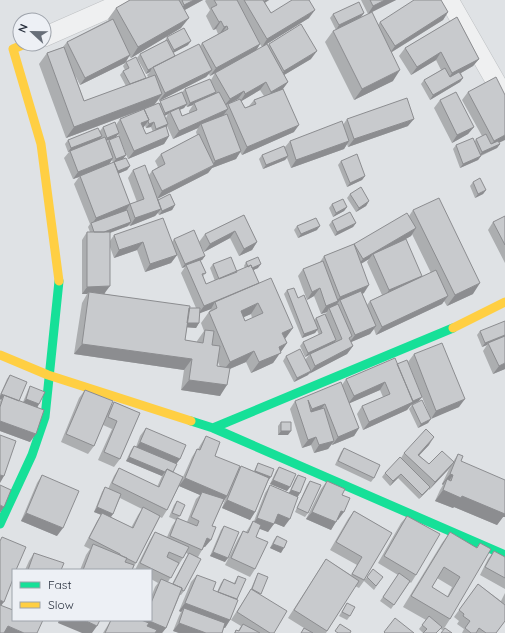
<svg xmlns="http://www.w3.org/2000/svg" width="505" height="633" font-family="Quicksand,sans-serif">
<style>
.lines{fill:none;stroke-linecap:round;stroke-linejoin:round}
.street-casing{stroke:#bec0c3;stroke-width:20}
.street{stroke:#eff0f1;stroke-width:19}
.fast{stroke:#16e098;stroke-width:9}
.slow{stroke:#ffcf43;stroke-width:9}
.wall{fill:#acaeb0;fill-rule:evenodd}
.shaded-wall{fill:#8c8d90}
.building{fill:#c8cacd;stroke:#8c8d90;fill-rule:evenodd}
</style>
<rect width="100%" height="100%" fill="#dfe2e5"/>
<g class="lines">
<g class="street-casing">
<path id="street" d="M449,0L505,98
M44,37L128,0"/>
</g>
<use href="#street" class="street"/>
<path class="fast" d="M191,421L213,428L505,555
M213,428L453,328
M0,524L32,455L45,417L59,281"/>
<path class="slow" d="M25,44L13,49L41,144L59,281
M453,328L505,302
M0,355L48,375L191,421"/>
</g>
<path class="wall" d="M130,0H203L185,10L181,28L131,58L129,56L125,63L80,85L75,75L84,101L126,86L120,75L123,71L125,70L123,66L126,62L146,78L148,77L147,75L150,72L146,74L137,58L140,54L165,41L167,37L188,45L173,53L175,56L200,46L202,43L218,34L216,29L213,30L206,16L210,10L205,1L206,0H269L265,3L271,13L309,18L262,47L260,44L256,51L268,45L269,44L311,59L284,75L288,82L283,89L294,132L242,155L240,152L236,159L212,168L208,173L157,199L158,200L175,205L172,210L159,215L158,213L155,216L130,226L129,225L128,226L110,233V241L114,235L172,242L174,239L205,256L202,260H200L206,273L203,276L206,284L215,281L210,268L213,264L236,272L245,268L244,266L246,262L258,268L253,270L259,283L287,343L273,363L251,373L246,362L230,369L220,396L181,390L184,370L74,354L82,303L87,294H82V240L87,232H90L88,227L90,224L74,184L79,177L73,179L64,158L69,152H68L65,144L68,140L100,131L103,127L116,125L120,119L136,112L66,138L39,64L47,53L63,47L67,42L109,20L108,19L116,8ZM215,73L211,80L185,89L182,92L160,101V103L155,104L159,99V101L206,77L209,74L210,76ZM260,90L264,96L254,100L249,106L245,108L241,101ZM238,99L239,100L228,104L226,107V106ZM186,105L187,107L193,105L189,111V113L182,116L180,110L184,108ZM168,114L166,118L165,116ZM145,125L146,128L151,127L153,132L146,134L143,128ZM167,126L173,139L198,128L196,132L197,135L161,154L155,161L158,167L152,171L149,175L133,170L128,178L137,202L130,204L118,174L127,170L130,166L123,159L126,155L109,140L107,142V140L116,137L118,134L128,159L164,144L169,136L166,128ZM112,160L113,163L109,164ZM110,247L114,258L137,250L145,272L171,263L177,255L182,268L185,267L181,273L196,308H189L105,294ZM211,309L201,323L204,331L197,341V342L185,340L187,327L196,328L199,323V313ZM251,314L252,318L245,321L243,317ZM218,362L220,367L217,366Z
M361,0H396L368,14Z
M448,12L443,20L392,52L393,81L354,100L325,42L333,31L378,25L380,22Z
M364,13L361,17L336,30L330,18L333,14Z
M457,17L479,59L473,66L461,73L463,78L460,82L430,100L421,84L424,80L441,70L436,60L411,75L399,56L405,48Z
M468,92L500,144L497,148L481,156L478,160L460,168L453,149L456,145L475,141L476,139L482,136L462,100Z
M440,100L474,127L468,134L452,143L434,108Z
M347,119L408,126L348,147L347,144L344,149L291,168L287,158L285,160L263,169L259,159L262,155L285,147L290,141L343,125Z
M341,161L365,176L362,180L347,187L338,165Z
M473,182L486,190L483,194L475,198L470,186Z
M350,194L369,201L366,206L356,212L347,198Z
M332,204L347,207L344,211L333,217L329,208Z
M413,210L473,294L447,306L444,301L442,304L376,335L374,329L370,334L351,342L353,346L347,354L309,373L308,375L294,382L283,361L286,356L305,360L309,355L305,357L300,346L303,342L319,335L317,330L315,333L302,338L284,294L287,290L298,298L314,320L316,318L325,314L327,312L321,314L314,296L307,300L298,276L303,269L320,262L324,256L354,244L409,216ZM412,234L431,273L421,277L400,242L411,236ZM369,259L367,262L382,295L370,301L367,305L362,294L364,293L361,264Z
M244,215L257,242L252,250L239,256L230,238L204,252L199,242L205,234Z
M505,216V263L488,230L493,222Z
M332,221L356,223L353,227L335,236L329,225Z
M297,226L317,230L298,238L294,230Z
M480,331L505,369L493,374L483,351L487,345L482,347L477,335Z
M414,354L459,407L431,418L428,423L418,428L409,409L412,405L430,417L408,362Z
M397,364L419,401L411,405L407,410L363,430L357,414L362,406L383,397L380,390L349,403L359,428L354,436L332,445V444L328,449L314,453L311,445L302,448L290,409L295,401L342,385L346,379Z
M10,375L19,401L23,402L28,390L30,386L39,404L37,407L30,442L0,431V401L1,400L0,399V395L7,379Z
M85,390L110,408L114,402L140,413L120,459L114,467L98,460L112,429L103,425L94,446L88,454L61,442L79,398Z
M281,422L288,435H278V426Z
M146,428L180,459L176,464L173,472L183,477L192,457L197,449H198L201,444L206,436L215,456L237,472L241,466L254,471L258,463L268,481L255,512L250,520L222,508L226,497L222,504L212,526L205,547H204L202,550L198,557L184,591L181,595H180L166,628L162,633H103L111,620H151V597L155,587L158,583L151,579V570H135L150,540L155,532L167,537L172,526L176,520L169,517L174,505L177,501L180,516L178,518L187,522L196,499L200,495L179,486L183,478L167,510L162,518L160,517L136,563L132,570H80L86,555L90,549L84,546L97,521L101,515L94,512L102,492L105,487L108,489L114,476L119,468L157,487L162,476L126,461L131,450L134,446L136,447L140,436ZM120,498L142,509L138,515L131,528L111,517L113,514ZM186,553L188,554L172,584L168,582L177,566H178L183,558Z
M429,445L419,455L429,464L453,462L458,454L461,461L503,517L497,525L454,507L453,508L435,501L440,490L443,485L442,484L450,467L429,490V489L419,499L398,478L390,486L382,477L385,473L401,458L404,453Z
M344,448L374,478L371,482L335,465L341,452Z
M279,467L290,487L287,491L270,484L276,471Z
M42,475L57,536L21,521L37,483Z
M298,475L300,493L298,496L284,527L274,523L268,532L259,528L256,537L255,569L250,577L225,565L238,539L243,531L246,532L248,529L253,521H254L265,493L270,485L289,493L295,479Z
M310,481L308,513L305,517L295,512L307,485Z
M327,481L342,495L338,520L337,519L331,530L306,519L321,489Z
M354,511L392,533L364,580L367,577L380,581L374,590L364,581L359,588L355,586L326,633H301L304,628L288,618L326,559L351,575L357,565L330,550L348,519Z
M407,516L416,575L411,583L410,582L391,609L380,601L398,575L378,563L401,523Z
M224,526L225,562L210,556L221,530Z
M450,532L476,548L480,543L450,619L443,630L440,629L423,633L419,629L426,620L403,607L442,543ZM437,578L452,587L447,597L432,587Z
M277,536L281,553L270,548L274,540Z
M494,551L505,557V589L480,575L488,559Z
M34,553L61,570H25L29,561Z
M258,573L260,595L274,633H234L236,630L238,631L241,626L231,620L250,591L256,577Z
M197,575L213,590L217,592L221,583L224,579L234,583L238,576L237,599L230,620L225,628H224L222,633H179L173,631L179,616L181,612L179,611L191,582Z
M478,584L501,601L505,593V621L496,633H462L464,629L457,624L459,621L454,617Z
M347,603L350,616L347,620L339,616Z"/>
<path class="shaded-wall" d="M194,0H203L179,13L184,5Z
M265,0H269L262,4Z
M385,0H396L368,14L373,6Z
M315,10L309,18L262,47L267,39Z
M448,12L443,20L390,53L395,46Z
M364,13L361,17L336,30L339,25Z
M189,18L181,28L131,58L138,47Z
M221,21L216,29L213,30L219,22Z
M227,26L221,34L219,35L224,27Z
M191,41L188,45L171,54L174,50Z
M260,44L255,52L210,76L216,68Z
M317,51L311,59L279,78L284,71Z
M441,52L436,60L411,75L417,67Z
M130,55L125,63L80,85L85,78Z
M479,59L473,66L447,81L452,73Z
M152,68L150,72L146,74L148,70Z
M212,70L206,77L159,101L165,93Z
M400,70L393,81L354,100L362,89Z
M463,78L460,82L430,100L433,95Z
M266,82L260,90L240,102L245,94Z
M288,82L282,90L266,99L271,92Z
M244,91L238,99L224,106L230,99Z
M216,92L213,96L194,103L193,105L187,107L190,103Z
M162,94L154,105L66,138L74,127Z
M187,104L184,108L171,113L170,112L168,114L162,117L165,113Z
M228,109L222,117L201,124L198,128L173,139L179,131Z
M414,119L408,126L348,147L354,139Z
M149,120L143,128L141,123Z
M154,122L151,127L146,128L149,124Z
M168,124L165,129L153,133L156,129Z
M299,125L294,132L242,155L247,147Z
M474,127L468,134L452,143L457,135Z
M119,133L116,137L104,142L107,138Z
M505,135V140L488,148L494,141Z
M102,136L99,140L70,151L68,152L71,148Z
M169,136L164,144L128,159L134,151Z
M349,141L344,149L291,168L296,160Z
M500,144L497,148L479,156L482,152Z
M241,151L236,159L212,168L208,173L157,199L162,191L211,167L215,161Z
M126,155L123,159L113,163L116,159Z
M288,156L285,160L263,169L266,165Z
M481,156L478,160L460,168L463,164Z
M113,158L108,166L80,176L79,177L73,179L78,172Z
M130,166L127,170L115,175L118,171Z
M365,176L362,180L347,187L350,183Z
M486,190L483,194L475,198L478,194Z
M369,201L366,206L356,212L359,208Z
M130,204L125,212L92,224L96,218Z
M175,205L172,210L159,215L162,211Z
M347,207L344,211L333,217L336,213Z
M161,209L155,216L130,226L135,218Z
M131,222L128,226L93,239L95,235Z
M356,223L353,227L335,236L337,232Z
M320,226L317,230L298,238L301,234Z
M416,228L411,236L374,257L373,254L369,259L357,266L363,259Z
M235,231L230,238L204,252L210,244Z
M143,242L137,250L114,258L119,250Z
M257,242L252,250L239,256L244,249Z
M177,255L171,263L145,272L150,264Z
M205,256L202,260L187,266L186,265L185,267L182,268L185,264Z
M261,264L258,268L247,273L250,269Z
M422,276L417,283L384,298L389,290Z
M259,283L215,302L211,309L198,314L204,306Z
M480,283L473,294L447,306L455,295Z
M369,285L364,293L341,302L340,300L333,309L329,308L327,312L321,314L326,306L336,302L340,297Z
M110,286L104,294L89,292L87,294H82L87,287Z
M320,288L314,296L307,300L312,292Z
M448,296L442,304L376,335L382,327Z
M258,303L251,314L233,322L241,311Z
M185,323H199L196,328L182,327Z
M376,326L370,334L349,343L355,335Z
M293,328L285,339L282,333Z
M318,329L315,333L302,338L304,334Z
M505,335V338L488,343L487,345L482,347L485,343Z
M336,340L333,344L310,354L309,355L305,357L308,353Z
M287,343L273,363L251,373L259,362L279,347Z
M82,344L192,359L184,370L74,354Z
M353,346L347,354L309,374L315,366Z
M254,351L246,362L222,372L230,362Z
M505,363V369L493,374L499,366Z
M311,371L308,375L294,382L297,378Z
M189,380L227,385L220,396L181,390Z
M385,382L380,390L348,404L354,396Z
M1,394L4,396L1,400L0,399V396Z
M422,397L419,401L411,405L407,410L363,430L369,422Z
M26,399L39,404L37,408L23,403Z
M465,399L459,407L431,419L436,411Z
M325,404L319,412L307,417L312,409Z
M431,419L428,423L418,428L421,424Z
M0,421L36,434L30,442L0,431Z
M359,428L354,436L332,445L338,437Z
M281,431H291L288,435H278Z
M316,437L311,445L302,448L308,440Z
M434,437L429,445L413,462L418,455Z
M334,441L328,449L314,453L319,445Z
M140,442L180,459L174,467L135,450Z
M129,457L165,472L162,476L126,461Z
M454,462L448,470L429,490L435,482Z
M255,471L271,477L268,481L252,475Z
M401,474L398,478L390,486L393,481Z
M450,474L453,475L446,486L447,479L443,485L442,484Z
M0,475L4,476L0,483Z
M185,478L227,496L222,504L200,495L202,492L200,495L179,486Z
M273,480L290,487L287,491L270,484Z
M430,487L427,491L419,499L422,495Z
M291,490L300,493L297,498L288,494Z
M443,490L462,496L505,511V517H503L497,525L454,507L453,508L435,501Z
M227,500L255,512L250,520L222,508Z
M0,505L4,507L0,513Z
M97,507L113,514L110,518L94,512Z
M341,511L344,512L338,520L336,519Z
M312,512L336,522L331,530L306,519Z
M26,513L63,528L57,536L21,521Z
M278,514L290,519L284,527L272,522Z
M257,518L274,524L268,532L252,526Z
M207,538L211,540L205,547L202,546Z
M273,544L284,548L281,553L270,548Z
M213,552L228,558L225,562L210,556Z
M0,600L4,602L0,607Z
M185,603L230,620L225,628L183,612L184,608L181,612L179,611Z
M59,620H84L97,626L92,633H82L58,623Z
M144,620H147L166,628L162,633H154L139,627Z
M179,623L206,633H179L173,631Z
M8,626L24,633H3Z"/>
<path class="building" d="M130,0H179L189,18L138,47L116,8Z
M182,0H194L184,5Z
M214,0H237L260,44L216,68L202,43L228,29L227,26L224,27L221,21L219,22L211,8L217,5Z
M244,0H263L271,13L292,0H309L315,10L267,39Z
M370,0H385L373,6Z
M414,0H441L448,12L395,46L380,22Z
M359,2L364,13L339,25L333,14Z
M372,12L400,70L362,89L333,31Z
M457,17L479,59L452,73L441,52L417,67L405,48Z
M113,19L130,55L85,78L67,42Z
M301,24L317,51L284,71L269,44Z
M184,28L191,41L174,50L167,37Z
M167,40L175,56L148,70L140,54Z
M199,44L212,70L165,93L153,67Z
M267,44L288,82L271,92L266,82L245,94L244,91L230,99L215,73Z
M64,47L84,101L155,75L162,94L74,127L47,53Z
M136,57L146,78L130,84L123,71L129,68L126,62Z
M445,68L450,77L459,72L463,78L433,95L424,80Z
M496,77L505,95V135L494,141L468,92Z
M210,79L216,92L190,103L185,89Z
M283,89L299,125L247,147L228,104L240,99L245,108L256,104L254,100Z
M182,92L187,104L165,113L160,101Z
M219,92L228,109L179,131L170,112L179,108L182,116L197,110L194,103Z
M456,92L474,127L457,135L440,100Z
M407,98L414,119L354,139L347,119Z
M159,103L168,124L156,129L154,122L149,124L148,121L149,120L144,109Z
M144,109L149,120L141,123L146,134L166,126L169,136L134,151L120,119Z
M227,114L241,151L215,161L201,124Z
M342,121L349,141L296,160L290,141Z
M115,122L119,133L107,138L103,127Z
M98,128L102,136L71,148L68,140Z
M199,134L214,165L162,191L152,171L165,164L161,154Z
M486,134L491,144L498,141L500,144L482,152L476,139Z
M119,136L126,155L116,159L109,140Z
M105,137L113,158L78,172L70,151Z
M473,138L481,156L463,164L456,145Z
M284,146L288,156L266,165L262,155Z
M357,154L365,176L350,183L341,161Z
M126,158L130,166L118,171L114,162Z
M114,162L130,204L144,199L133,170L145,165L161,209L135,218L130,204L96,218L80,176Z
M480,178L486,190L478,194L473,182Z
M361,187L369,201L359,208L350,194Z
M170,194L175,205L162,211L158,200Z
M439,198L480,283L455,295L413,210Z
M343,199L347,207L336,213L332,204Z
M127,210L131,222L104,232H94L91,223Z
M350,212L356,223L337,232L332,221Z
M407,213L416,228L363,259L354,244Z
M244,215L257,242L244,249L235,231L210,244L205,234Z
M505,216V245L493,222Z
M163,218L177,255L150,264L143,242L119,250L114,235Z
M316,218L320,226L301,234L297,226Z
M194,230L205,256L185,264L174,239Z
M87,232H110V286L87,287Z
M406,239L422,276L389,290L373,254Z
M354,244L369,285L340,297L324,256Z
M231,257L237,272L219,279L213,264Z
M258,257L261,264L252,268L251,265L248,267L246,262Z
M200,260L206,273L202,274L206,284L251,265L259,283L204,306L186,265Z
M323,261L338,301L326,306L320,288L312,292L303,269Z
M436,270L448,296L382,327L370,301Z
M271,278L293,328L282,333L287,343L279,347L281,353L259,362L254,351L230,362L209,312L217,308L215,302ZM258,303L263,313L245,321L241,311Z
M294,288L298,298L304,295L318,329L304,334L287,290Z
M361,291L376,326L355,335L340,300Z
M89,292L190,306L185,340L203,343L205,330L214,331L212,345L220,346L217,366L230,368L227,385L189,380L192,359L82,344Z
M338,304L352,336L349,338L353,346L315,366L310,354L342,339L329,308Z
M189,308H200L199,323H187Z
M325,314L336,340L308,353L303,342L322,333L316,318Z
M505,321V335L485,343L480,331Z
M505,336V363L499,366L488,343Z
M442,343L465,399L436,411L414,354Z
M300,349L311,371L297,378L286,356Z
M395,358L413,402L369,422L362,406L390,394L385,382L354,396L346,379Z
M407,360L422,397L413,401L397,364Z
M10,375L27,382L19,401L1,394Z
M341,382L359,428L338,437L325,404L312,409L308,400L311,412L324,408L334,441L319,445L316,437L308,440L295,401Z
M30,386L45,392L39,404L26,399Z
M85,390L113,401L94,446L66,434Z
M4,395L44,410L36,434L0,421V407Z
M422,400L431,419L421,424L412,405Z
M114,402L140,413L120,459L104,452L117,421L108,417Z
M281,422H291V431H281Z
M146,428L186,445L180,459L140,442Z
M426,429L434,437L418,455L429,464L442,451L454,462L435,482L404,453Z
M0,435L16,441L4,476L0,475Z
M206,436L220,442L215,456L240,466L227,496L185,478L197,449L200,450Z
M134,446L177,464L173,472L167,469L165,472L129,457Z
M344,448L380,465L374,478L338,461Z
M458,454L463,456L461,461L505,480V514L462,496L461,498L443,490L447,479L451,481L453,475L450,474Z
M400,457L430,487L422,495L401,474L393,481L385,473Z
M258,463L274,469L271,477L255,471Z
M241,466L269,478L255,512L227,500Z
M279,467L296,474L290,487L273,480Z
M119,468L159,487L167,469L183,477L167,510L112,483Z
M42,475L79,491L63,528L26,513Z
M298,475L306,478L300,493L291,490Z
M310,481L321,485L308,513L297,508Z
M327,481L345,489L342,495L350,498L344,512L341,511L336,522L312,512Z
M0,485L11,490L4,507L0,505Z
M270,485L298,497L290,519L278,514L274,524L257,518Z
M105,487L121,494L113,514L97,507Z
M202,492L224,499L212,526L216,527L211,540L207,538L202,550L170,536L177,518L197,526L199,521L191,517Z
M177,501L185,505L180,516L172,513Z
M143,507L160,516L136,563L120,555V554L89,538L102,513L133,528Z
M354,511L392,533L364,580L352,574L362,557L336,542Z
M407,516L440,534L416,575L384,556Z
M253,521L261,525L256,537L268,542L255,569L231,558L243,531L248,533Z
M224,526L239,532L228,558L213,552Z
M155,532L189,547L183,558L169,552L167,557L179,563L171,578L140,563Z
M450,532L477,548L480,543L491,549L450,619L411,596ZM444,567L460,577L448,597L432,587Z
M277,536L287,541L284,548L273,544Z
M2,537L26,547L16,570H13V579L4,602L0,600V541Z
M93,544L127,558L125,562L134,565L132,570H83Z
M494,551L505,557V578L485,567Z
M34,553L64,563L61,570H28Z
M189,553L201,559L184,591L182,590V588L173,584Z
M326,559L359,581L327,631L294,610Z
M373,569L383,577L376,586L367,577Z
M258,573L268,577L261,594L252,589Z
M399,573L410,581L394,605L383,597Z
M197,575L216,582L213,590L238,600L230,620L185,603Z
M238,576L246,579L237,599L218,592L224,579L235,584Z
M161,579L182,588L166,628L147,620H151V603Z
M478,584L505,605V621L496,633H486L479,628L476,633H471L465,628L470,621L463,616L464,614L459,610Z
M251,589L287,611L274,633H270L237,612Z
M347,603L355,607L350,616L342,612Z
M0,605L13,610V620H43L37,633H24L8,626L4,633H0Z
M184,608L225,623L222,633H206L179,623Z
M429,616L442,627L436,633H423L427,629L422,625Z
M395,618L414,633H385L384,632Z
M84,620H100L97,626Z
M111,620H141L149,623L147,626L157,630L155,633H105Z
M243,624L260,633H235L236,630L239,631Z
M340,624L351,631L350,633H338L335,631Z
M304,628L313,633H301Z
M445,628L452,633H441Z"/>
<rect x="12" y="569" width="140" height="52" fill="#edf0f5" stroke="#9ea3ab"/>
<rect x="20" y="582" width="20" height="6" fill="#16e098" stroke="#9ea3ab"/>
<text x="48" y="589" font-size="12" fill="#272f3d">Fast</text>
<rect x="20" y="602" width="20" height="6" fill="#ffcf43" stroke="#9ea3ab"/>
<text x="48" y="609" font-size="12" fill="#272f3d">Slow</text>
<g transform="translate(32 32) rotate(292)"><circle r="19" fill="#edf0f5" stroke="#9ea3ab"/>
<path d="M0-3L7 15L0 10L-7 15Z" fill="#676e78"/>
<text y="-6" font-size="11" font-weight="bold" text-anchor="middle" fill="#272f3d">N</text>
</g>
</svg>
